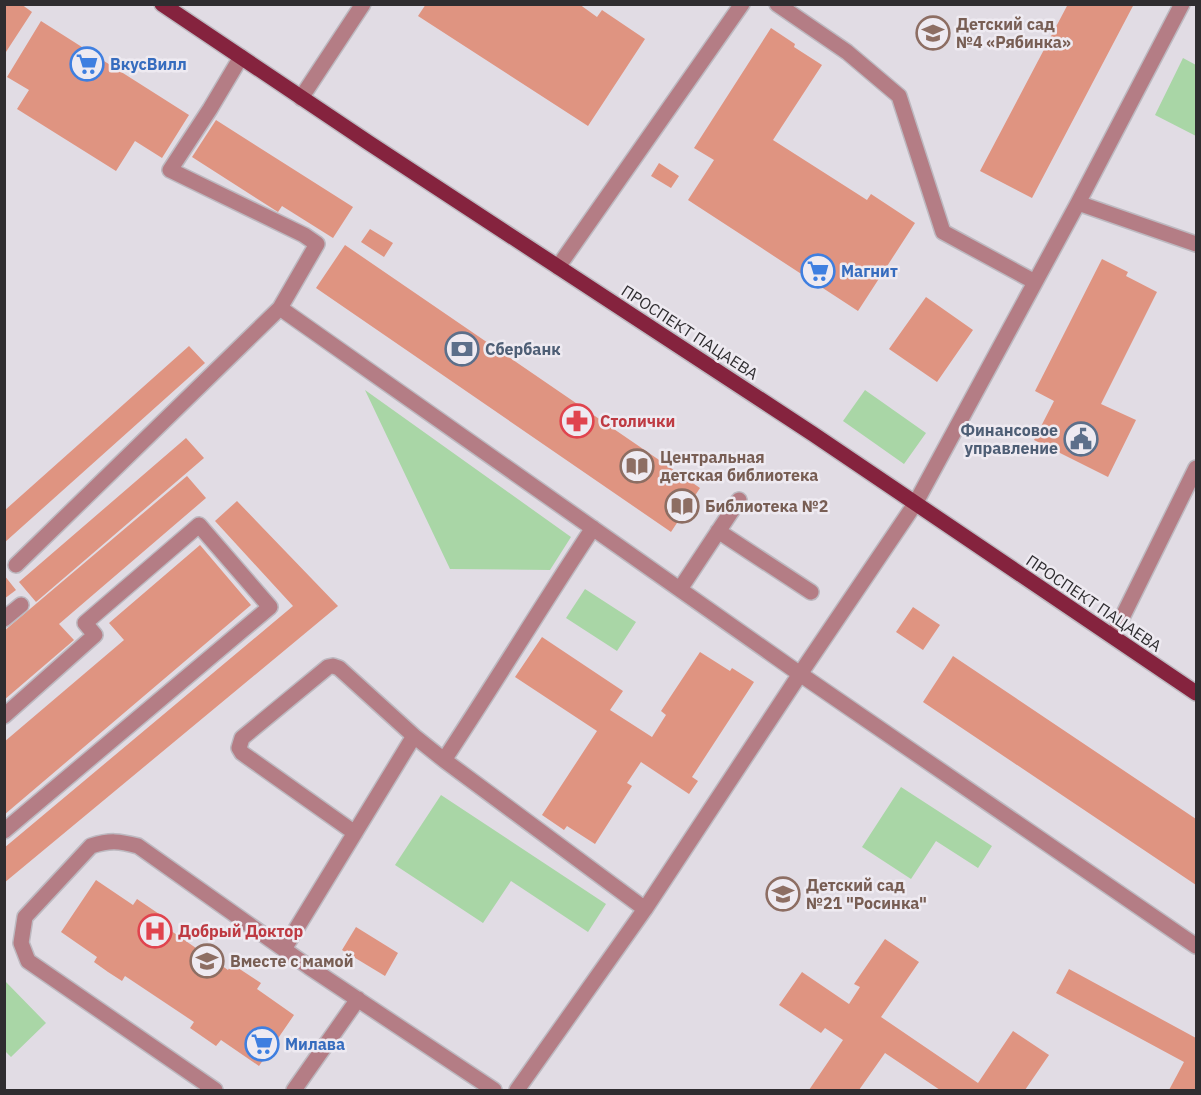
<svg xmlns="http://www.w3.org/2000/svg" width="1201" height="1095" font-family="'IBM Plex Sans',sans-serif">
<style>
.green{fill:#a9d6a6}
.building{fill:#df9481}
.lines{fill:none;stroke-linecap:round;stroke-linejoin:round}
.minor-casing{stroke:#bdb9c0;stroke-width:18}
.major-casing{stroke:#bdb9c0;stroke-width:18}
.minor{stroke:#b47d85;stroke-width:15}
.major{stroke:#85233e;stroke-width:15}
.labels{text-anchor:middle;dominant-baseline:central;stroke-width:5;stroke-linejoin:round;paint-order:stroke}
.education-label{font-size:16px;font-weight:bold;fill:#785e54;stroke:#eeeaf1;text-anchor:start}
.shop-label{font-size:16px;font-weight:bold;fill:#366cbe;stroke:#eeeaf1;text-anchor:start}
.street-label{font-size:16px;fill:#2f2d30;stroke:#eeeaf1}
.service-label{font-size:16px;font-weight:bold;fill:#4e5e75;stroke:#eeeaf1;text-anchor:start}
.health-label{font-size:16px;font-weight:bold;fill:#be3a42;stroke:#eeeaf1;text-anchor:start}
</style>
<rect width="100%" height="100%" fill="#e1dce4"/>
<path class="green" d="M1183,58L1196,65V136L1155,115Z
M365,390L571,537L550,570L450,569Z
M865,390L926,433L904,464L843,421Z
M585,589L636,622L617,651L566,618Z
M901,787L992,846L978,868L936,841L911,879L862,847Z
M441,795L606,904L588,932L511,881L483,923L395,865Z
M5,981L46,1023L11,1057L5,1051Z"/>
<path class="building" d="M4,4H21L32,12L4,55Z
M426,4H579L597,17L602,10L645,39L588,126L418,16Z
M1068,4H1134L1032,198L980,171Z
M41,21L189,115L162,158L135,141L116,171L17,109L29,90L7,77Z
M771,28L795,44L794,47L822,65L773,140L867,200L871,194L915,223L858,311L688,200L714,160L694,148Z
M216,120L353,207L333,238L282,206L278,212L192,157Z
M659,163L679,176L671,188L651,176Z
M370,229L393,243L384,257L361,242Z
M345,245L700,488L671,532L316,288Z
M1102,259L1128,272L1126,276L1157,292L1101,404L1136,420L1108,477L1034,440L1054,401L1035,391Z
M926,297L973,330L937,382L889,349Z
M189,346L205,363L4,543V511Z
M186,438L204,458L36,602L19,582Z
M187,476L206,498L59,624L74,640L4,700V631Z
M237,501L338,606L4,883V848L293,606L215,521Z
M200,545L251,605L4,815V742L124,640L109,623Z
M4,575L16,590L4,599Z
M913,607L940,625L923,650L896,632Z
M542,637L623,691L610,710L652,737L666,715L661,711L700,652L730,671L732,668L754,682L692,777L698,781L689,794L641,762L627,783L632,786L595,844L567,826L564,830L542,815L597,731L515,677Z
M953,656L1196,819V885L923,702Z
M96,880L133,905L137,899L165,918L161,924L228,970L232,964L261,983L257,989L294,1015L259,1066L221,1040L216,1046L190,1028L194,1022L125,976L122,981L108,972L94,962L97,957L61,932Z
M356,927L398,953L385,976L342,950Z
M885,939L919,962L881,1017L978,1083L1013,1031L1049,1055L1025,1090H940L885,1053L859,1090H809L843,1040L825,1028L821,1033L779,1005L802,972L849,1004L860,987L854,984Z
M1069,969L1196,1038V1090H1169L1184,1062L1056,993Z"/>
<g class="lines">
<g class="minor-casing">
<path id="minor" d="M777,4L847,52L899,96L943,232L1035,282
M241,57L210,109L170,170L304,235L317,244L280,308
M301,98L363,4
M1078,203L1196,244
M558,267L742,4
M718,531L811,592
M16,565L280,308L800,674L1196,946
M680,589L739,500
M4,619L21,605
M1113,636L1196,468
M4,716L95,635L85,623L199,525L270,607L4,831
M444,760L645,909
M355,833L242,753L239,748L242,738L328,667L333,666L339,668L414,736
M284,949L414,736L444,760C495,683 542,605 593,528
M215,1090L28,961L21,943L25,917L91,846C110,840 119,841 138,846L309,967L494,1090
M294,1090L358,999
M517,1090L645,909L800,674L915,504L1078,203L1182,4"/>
</g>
<g class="major-casing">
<path id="major" d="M162,4L369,143L813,434L1196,693"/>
</g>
<use href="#minor" class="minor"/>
<use href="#major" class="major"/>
</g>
<defs>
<g id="school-ring" transform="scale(1.725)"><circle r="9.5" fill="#eeeaf1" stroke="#8d6e63" stroke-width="1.5"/><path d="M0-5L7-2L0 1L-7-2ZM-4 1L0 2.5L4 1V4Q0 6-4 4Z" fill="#8d6e63"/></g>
<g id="supermarket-ring" transform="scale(1.725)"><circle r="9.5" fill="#eeeaf1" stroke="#3f7fe0" stroke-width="1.5"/><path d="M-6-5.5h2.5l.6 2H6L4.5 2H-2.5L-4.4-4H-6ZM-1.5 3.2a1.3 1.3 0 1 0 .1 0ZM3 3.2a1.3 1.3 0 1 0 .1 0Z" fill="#3f7fe0"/></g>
<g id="bank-ring" transform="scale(1.725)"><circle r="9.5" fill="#eeeaf1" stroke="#5c6f8a" stroke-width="1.5"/><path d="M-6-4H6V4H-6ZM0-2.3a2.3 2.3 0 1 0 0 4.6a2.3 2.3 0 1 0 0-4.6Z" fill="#5c6f8a"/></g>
<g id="pharmacy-ring" transform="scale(1.725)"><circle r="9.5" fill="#eeeaf1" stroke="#e0444e" stroke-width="1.5"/><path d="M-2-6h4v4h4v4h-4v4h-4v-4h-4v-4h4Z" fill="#e0444e"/></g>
<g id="civic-ring" transform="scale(1.725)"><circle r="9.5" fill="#eeeaf1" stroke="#5c6f8a" stroke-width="1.5"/><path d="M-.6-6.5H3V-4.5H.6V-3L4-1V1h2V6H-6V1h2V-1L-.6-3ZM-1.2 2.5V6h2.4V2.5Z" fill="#5c6f8a"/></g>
<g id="library-ring" transform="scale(1.725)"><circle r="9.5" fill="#eeeaf1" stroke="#8d6e63" stroke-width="1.5"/><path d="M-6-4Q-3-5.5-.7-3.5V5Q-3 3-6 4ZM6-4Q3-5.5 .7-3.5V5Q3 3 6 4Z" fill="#8d6e63"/></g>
<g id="hospital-ring" transform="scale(1.725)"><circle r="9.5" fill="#eeeaf1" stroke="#e0444e" stroke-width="1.5"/><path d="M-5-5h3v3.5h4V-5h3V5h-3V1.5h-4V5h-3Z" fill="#e0444e"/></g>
</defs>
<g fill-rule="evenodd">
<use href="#school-ring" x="933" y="33"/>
<use href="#supermarket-ring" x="87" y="64"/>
<use href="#supermarket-ring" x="818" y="271"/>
<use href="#bank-ring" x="462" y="349"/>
<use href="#pharmacy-ring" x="577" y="421"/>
<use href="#civic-ring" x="1081" y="439"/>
<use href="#library-ring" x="637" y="466"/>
<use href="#library-ring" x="682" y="506"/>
<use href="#school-ring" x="783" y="894"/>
<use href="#hospital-ring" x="155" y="931"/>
<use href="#school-ring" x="207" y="961"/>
<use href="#supermarket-ring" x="262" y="1044"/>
</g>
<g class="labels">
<g class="education-label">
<text x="956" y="24">Детский сад<tspan x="956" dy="18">№4 «Рябинка»</tspan></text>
<text x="660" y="457">Центральная<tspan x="660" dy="18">детская библиотека</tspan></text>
<text x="705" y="506">Библиотека №2</text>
<text x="806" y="885">Детский сад<tspan x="806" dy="18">№21 "Росинка"</tspan></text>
<text x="230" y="961">Вместе с мамой</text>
</g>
<g class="shop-label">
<text x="110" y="64">ВкусВилл</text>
<text x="841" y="271">Магнит</text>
<text x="285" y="1044">Милава</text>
</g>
<g class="street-label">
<text transform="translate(690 332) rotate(33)">ПРОСПЕКТ ПАЦАЕВА</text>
<text transform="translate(1094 603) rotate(34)">ПРОСПЕКТ ПАЦАЕВА</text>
</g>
<g class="service-label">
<text x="485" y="349">Сбербанк</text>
<text x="1058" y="430" text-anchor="end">Финансовое<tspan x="1058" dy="18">управление</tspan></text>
</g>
<g class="health-label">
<text x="600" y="421">Столички</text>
<text x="178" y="931">Добрый Доктор</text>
</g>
</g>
<rect width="1201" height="1095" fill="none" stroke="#2f2d30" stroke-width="12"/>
</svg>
